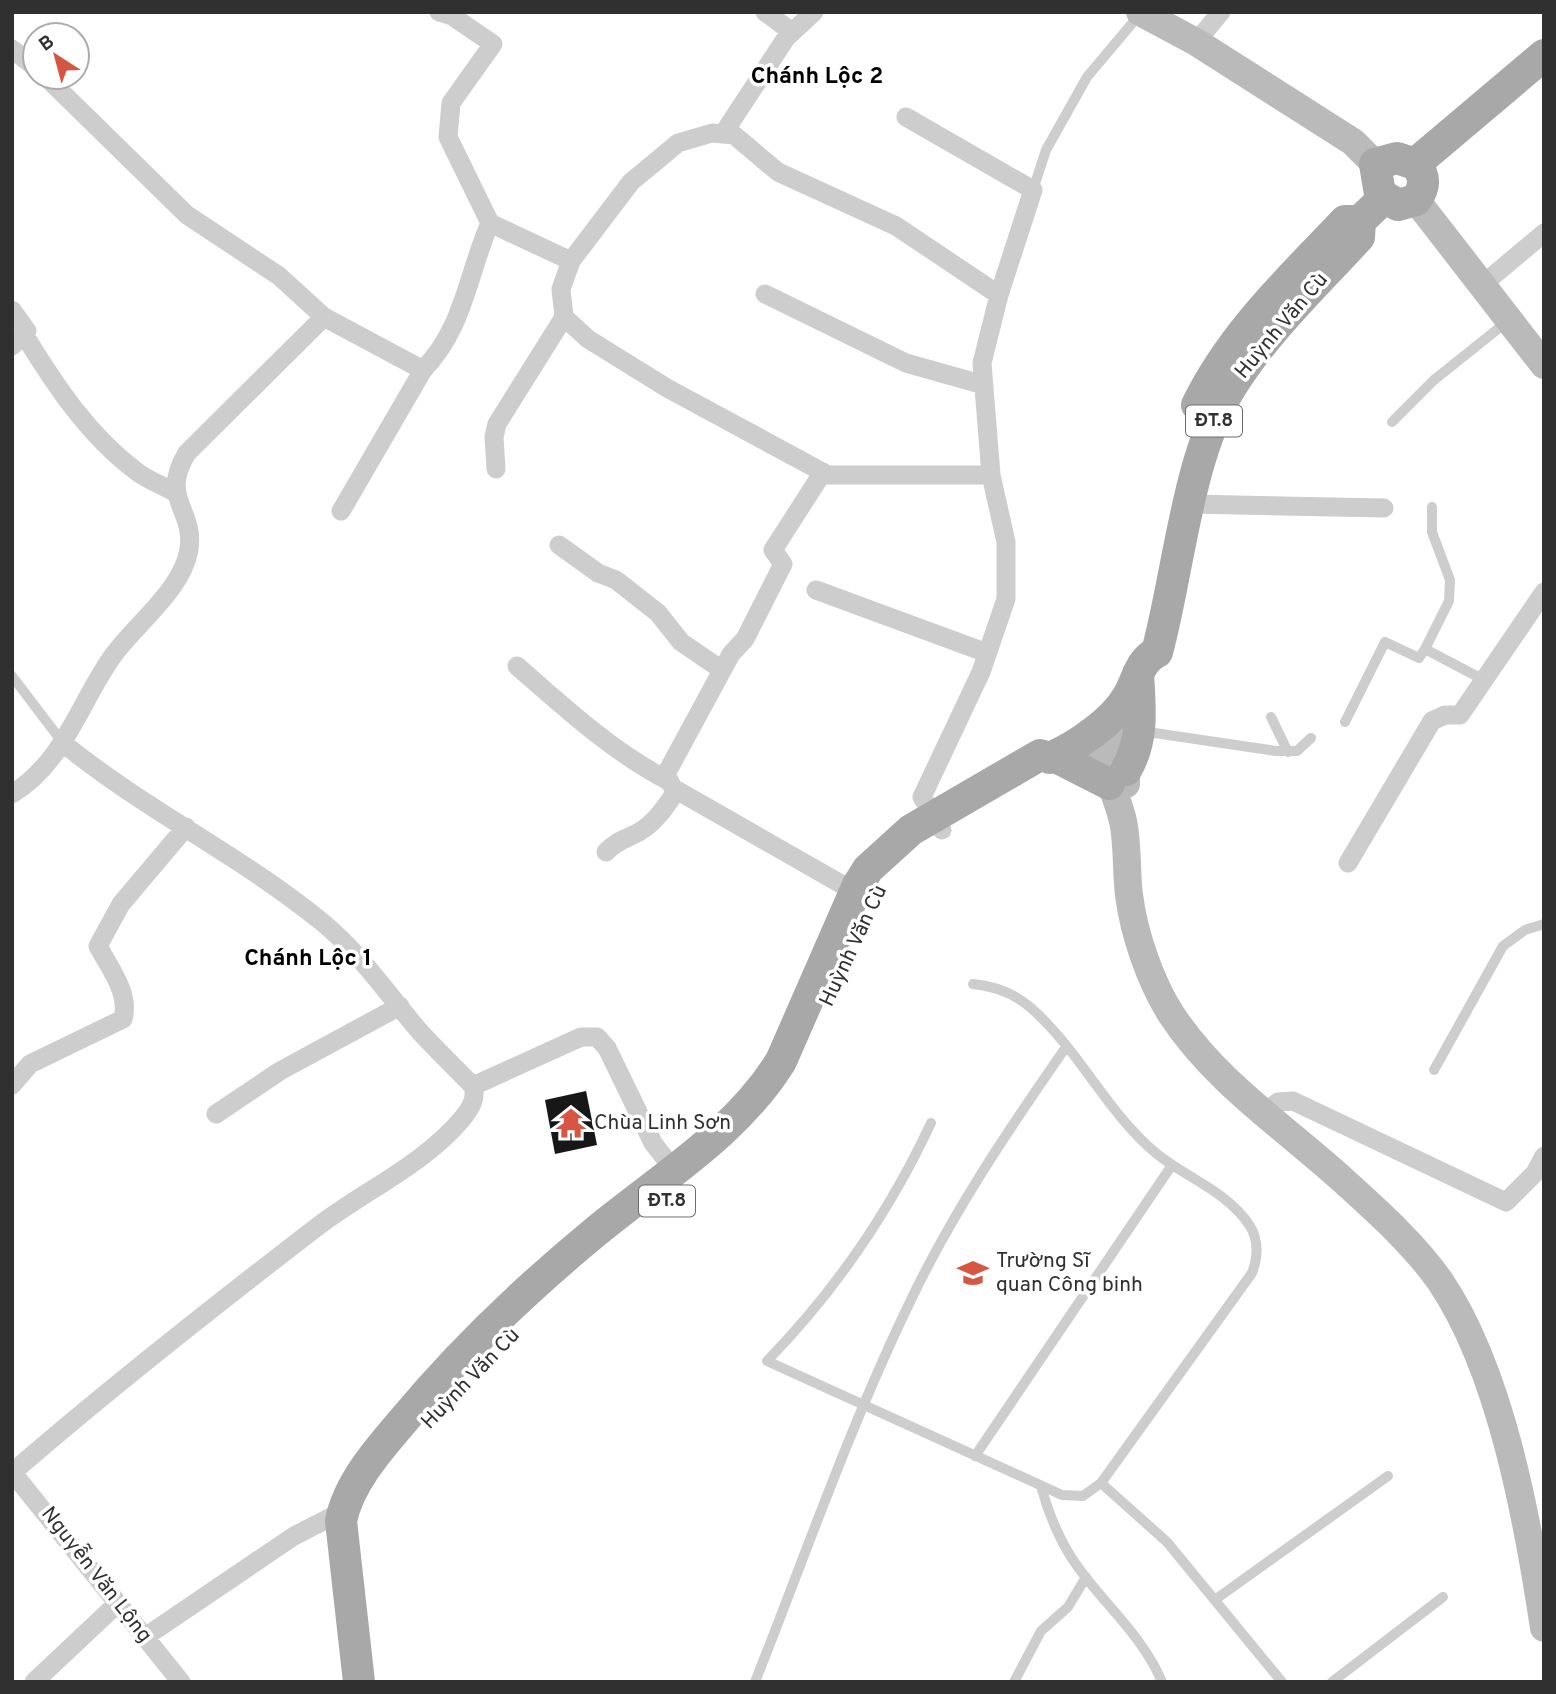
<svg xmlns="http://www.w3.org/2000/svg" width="1556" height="1694" font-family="Overpass,sans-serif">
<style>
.building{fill:#171717}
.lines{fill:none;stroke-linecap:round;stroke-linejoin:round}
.lane{stroke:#cdcdcd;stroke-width:10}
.street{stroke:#cdcdcd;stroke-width:19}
.secondary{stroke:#bababa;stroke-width:28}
.primary{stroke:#a8a8a8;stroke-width:32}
.labels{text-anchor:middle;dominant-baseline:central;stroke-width:7;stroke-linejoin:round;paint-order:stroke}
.shield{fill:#fff;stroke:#6e6e6e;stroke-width:2}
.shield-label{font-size:19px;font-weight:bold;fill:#303030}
.street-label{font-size:21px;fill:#303030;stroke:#fff}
.poi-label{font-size:21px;fill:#303030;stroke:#fff;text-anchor:start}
.neighbourhood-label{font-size:23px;font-weight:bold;fill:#000;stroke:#fff}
</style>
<rect width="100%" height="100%" fill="#fff"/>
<path class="building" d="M586,1091L597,1145L555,1154L545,1100Z"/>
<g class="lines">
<path class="lane" d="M1033,190L1046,150L1087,77L1140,14
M1392,422L1434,380L1509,320
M1425,649L1449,601L1450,580L1432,532V507
M12,676L63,743
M1271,717L1288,752
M1345,722L1385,642L1419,658L1425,649L1484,680
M1141,731L1276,751H1297L1311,738
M1434,1070L1503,946L1525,930L1544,924
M931,1123C889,1213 836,1290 767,1361L1062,1495L1083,1496L1101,1483L1252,1273C1258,1257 1259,1241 1250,1226C1228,1192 1187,1178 1157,1154C1107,1113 1080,1051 1031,1008C1014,993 994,986 973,984
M975,1456L1172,1165
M1101,1483L1167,1542L1282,1682
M1041,1486C1048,1512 1058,1537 1073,1560C1101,1602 1142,1634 1162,1682
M1216,1599L1388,1476
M755,1682C805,1556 850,1426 909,1304C952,1213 1009,1129 1066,1047
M1014,1682L1041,1631L1068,1607L1086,1577
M1332,1682L1443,1597"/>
<path class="street" d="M439,12L452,16L493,44L451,103L448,137L490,223L571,261
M765,12L792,32
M1196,42L1221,12
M12,49L35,67
M46,77L187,215L279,276L324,317
M906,117L1033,190L999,295L982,363L991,475L1006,542V599L981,672L922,797L942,830
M723,134L786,38L814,12
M1482,285L1544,233
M765,294L906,363L984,385
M12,310L27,331L12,346
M25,336C55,385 89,436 136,471C147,480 162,485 174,492
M496,469L494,437L497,424L564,317
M823,472L773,550L783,564L745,639L731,654L666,774L673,788L855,892
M991,475H828L667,388L588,339L564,317L561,289L571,261L631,182L678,143L712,133L734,135L778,172L896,226L999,295
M1191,504L1384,508
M341,511L423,370
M559,545L598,573L616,580L658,613L681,642L722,670
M816,590L987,653
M517,666C565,708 610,750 667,780
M63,743C145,810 240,855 322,922C361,954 388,995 421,1033C438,1051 456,1069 473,1086L581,1037H597L607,1048L653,1143L674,1170
M12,794C64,762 79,704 112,657C135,624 183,590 189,549C195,509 159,499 187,453L324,317L423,370C464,328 467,276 490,223
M606,852C616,841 626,839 639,832C655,823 667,805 677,790
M1348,863L1432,721L1445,715H1460L1544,592
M12,1085L30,1064L123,1019C130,993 110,969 98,946L121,904L186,827
M1265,1112L1278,1102L1293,1101L1506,1202L1535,1173L1544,1156
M216,1114L280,1071L400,1006
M12,1468L14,1471C112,1386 214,1306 317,1227C364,1191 423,1165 462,1119C470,1109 477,1099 473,1086
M12,1472L181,1682
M145,1637L294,1536L343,1511
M34,1682L118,1603"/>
<path class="secondary" d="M1140,12L1196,42L1353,142L1375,164
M1416,200L1544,365
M1112,718L1126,770V784
M1090,732C1101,761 1116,792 1123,821C1128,845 1126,871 1129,895C1134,934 1150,981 1171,1014C1215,1082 1286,1128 1345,1182C1378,1212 1414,1244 1440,1281C1501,1371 1528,1521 1544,1628"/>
<path class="primary" d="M1397,158L1415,164C1426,176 1425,187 1416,200L1398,205L1380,194L1375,164Z
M1415,164L1544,55
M1197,405C1232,333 1290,279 1345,221H1360L1384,198
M1054,756L1109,784
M1050,758C1077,746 1113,722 1128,696C1138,679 1139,661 1157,652C1179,571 1187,457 1231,387C1266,331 1315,285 1359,237L1360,221
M1126,770C1144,739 1140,709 1138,674
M359,1682L341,1521C348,1484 378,1450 402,1422C459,1353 525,1290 594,1233C659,1179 736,1134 781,1061L858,885L868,869L911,830L1040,755L1050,758"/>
</g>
<defs>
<g id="temple-bare" transform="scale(2.415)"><path d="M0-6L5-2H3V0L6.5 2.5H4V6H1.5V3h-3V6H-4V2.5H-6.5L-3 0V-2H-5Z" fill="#d65543" stroke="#fff" stroke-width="2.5" paint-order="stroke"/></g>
<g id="university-bare" transform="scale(2.415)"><path d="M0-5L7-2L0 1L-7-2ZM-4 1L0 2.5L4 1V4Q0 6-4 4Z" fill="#d65543" stroke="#fff" stroke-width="2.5" paint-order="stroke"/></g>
</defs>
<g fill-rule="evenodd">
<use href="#temple-bare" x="571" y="1123"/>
<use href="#university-bare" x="973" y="1273"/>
</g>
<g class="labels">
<g class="shield">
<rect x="1186" y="405.5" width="56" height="31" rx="5"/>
<rect x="639" y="1185.5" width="56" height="31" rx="5"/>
</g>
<g class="shield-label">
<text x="1214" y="421">ĐT.8</text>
<text x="667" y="1201">ĐT.8</text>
</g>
<g class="street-label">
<text transform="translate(1282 326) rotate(-50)">Huỳnh Văn Cù</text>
<text transform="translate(854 946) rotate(-65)">Huỳnh Văn Cù</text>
<text transform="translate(471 1379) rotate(-46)">Huỳnh Văn Cù</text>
<text transform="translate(96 1575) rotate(52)">Nguyễn Văn Lộng</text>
</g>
<g class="poi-label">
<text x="594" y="1123">Chùa Linh Sơn</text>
<text x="996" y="1261">Trường Sĩ<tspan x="996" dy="24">quan Công binh</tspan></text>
</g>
<g class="neighbourhood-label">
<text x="817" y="77">Chánh Lộc 2</text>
<text x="308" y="959">Chánh Lộc 1</text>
</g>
</g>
<rect width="1556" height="1694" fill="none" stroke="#303030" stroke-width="28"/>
<g transform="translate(56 56) rotate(324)"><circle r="33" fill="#ffffff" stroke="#acacac" stroke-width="2"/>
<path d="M0-5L12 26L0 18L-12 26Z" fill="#d65543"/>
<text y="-10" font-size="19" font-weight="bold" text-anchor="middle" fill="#303030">B</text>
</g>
</svg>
